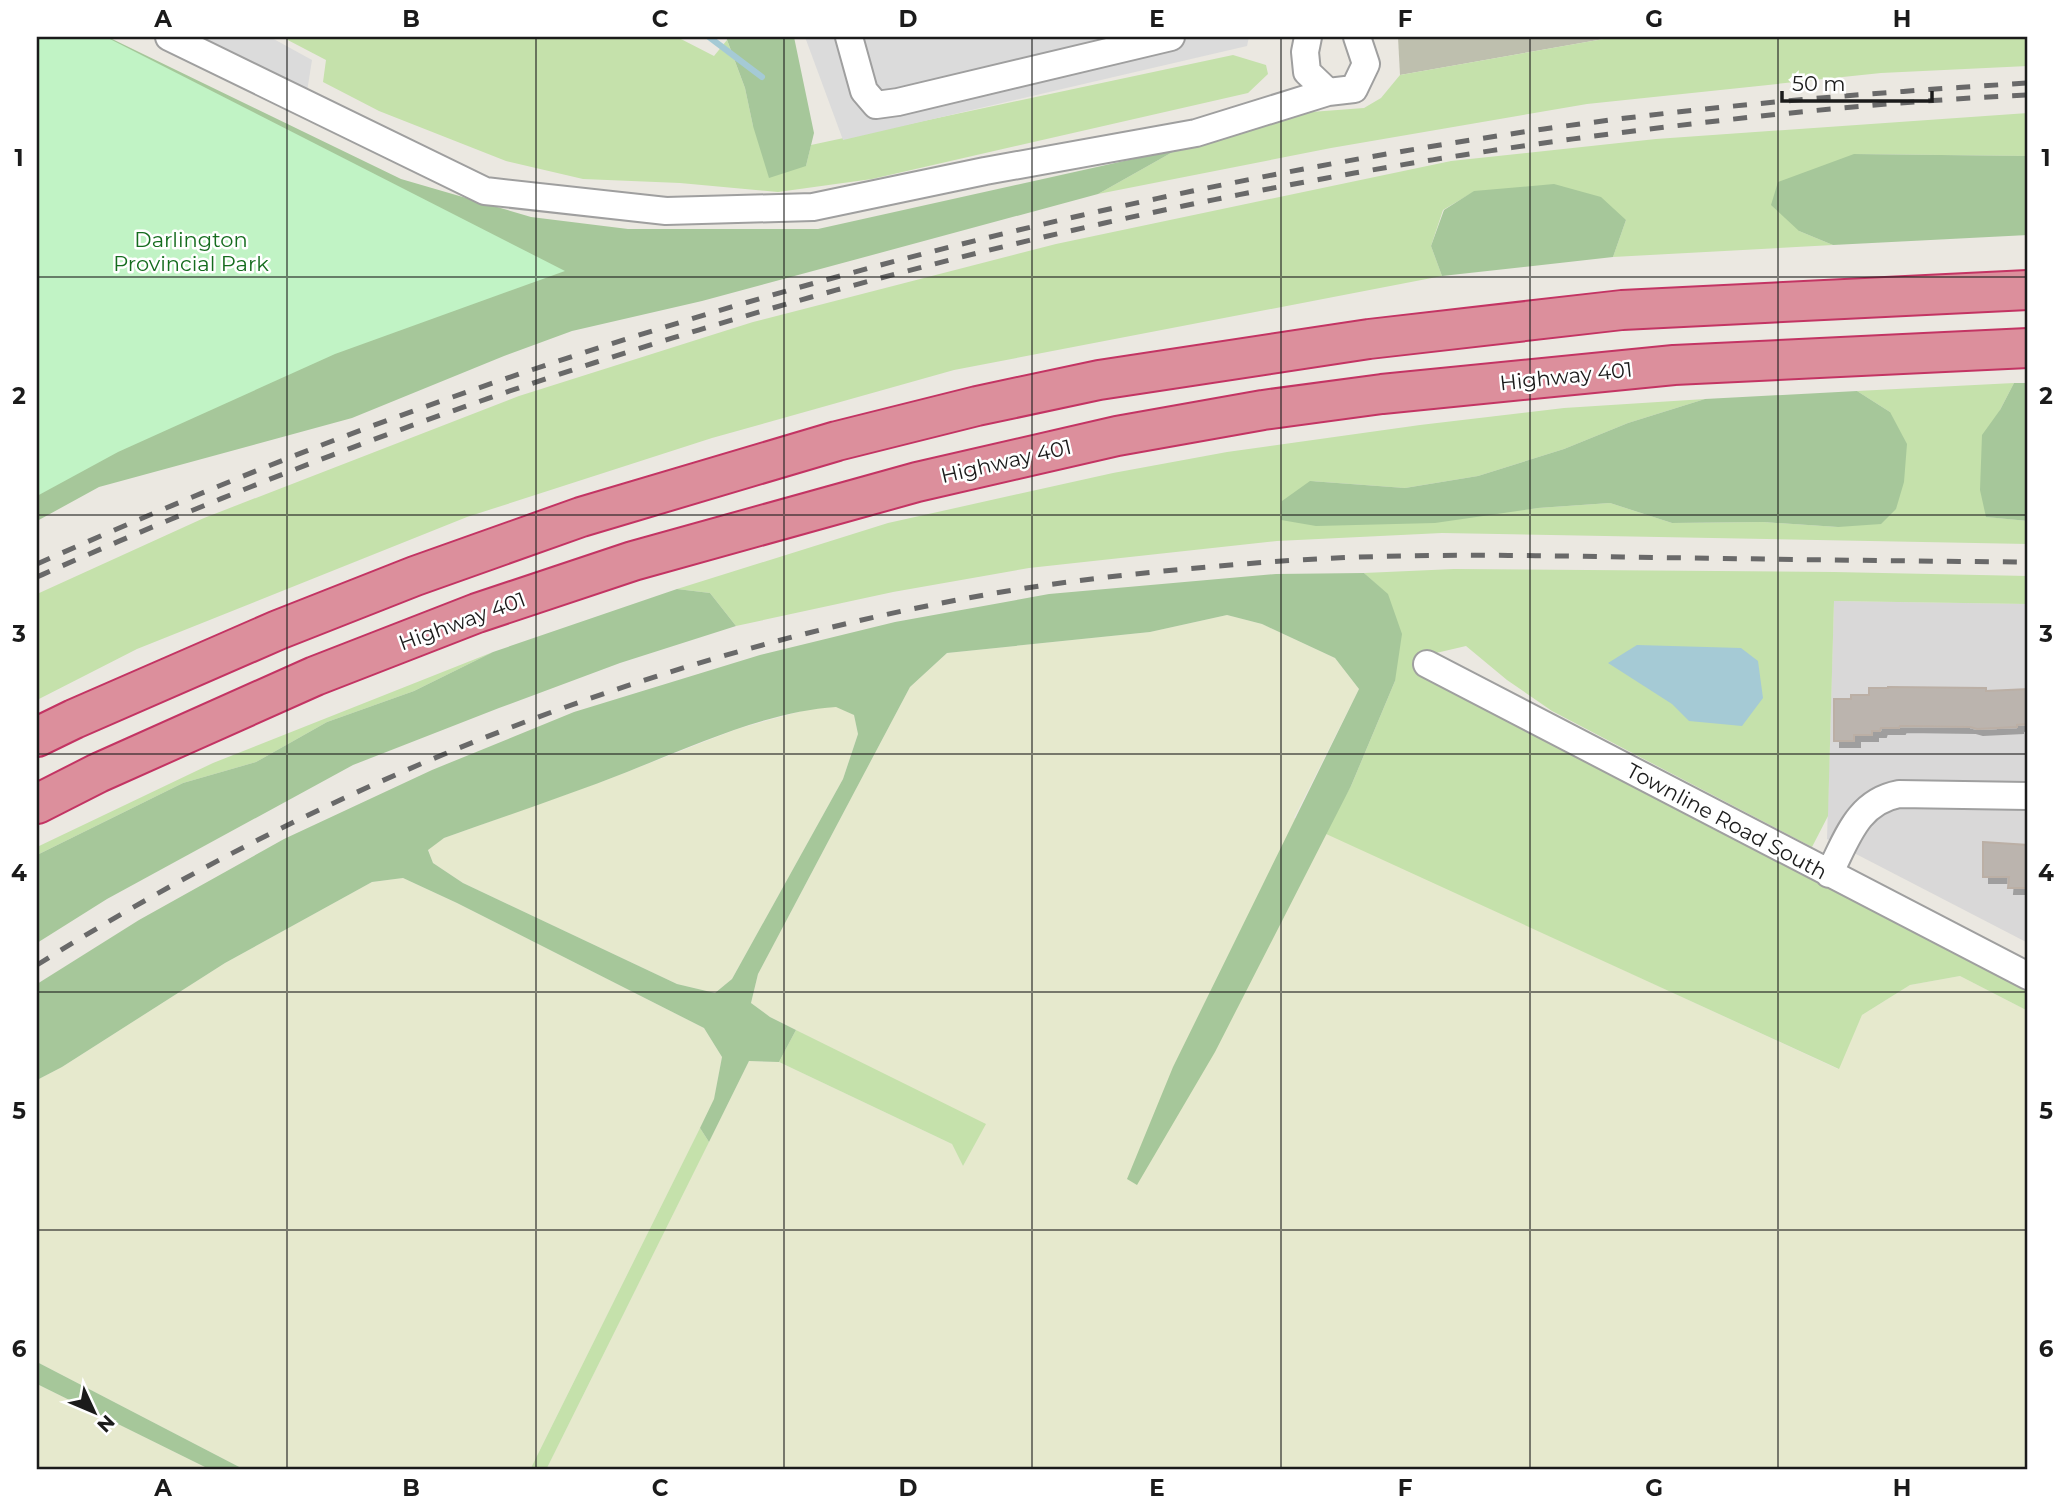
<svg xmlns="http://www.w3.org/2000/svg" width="2065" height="1507" font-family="Montserrat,sans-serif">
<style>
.residential{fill:#d9d8d8}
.construction{fill:#bebfae}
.farmland{fill:#e6e9cd}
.grass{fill:#c5e1ab}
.forest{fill:#a6c79a;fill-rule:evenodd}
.park{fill:#c1f3c5}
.parking{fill:#dbdbdb}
.water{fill:#a5cad5}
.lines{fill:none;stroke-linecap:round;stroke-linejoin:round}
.stream{stroke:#a5cad5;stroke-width:6}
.building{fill:#bbb4ae;stroke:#bbafa5;stroke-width:2;filter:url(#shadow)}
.minor-casing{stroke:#9f9f9f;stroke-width:30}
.highway-casing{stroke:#c33463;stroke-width:42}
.minor{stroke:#fff;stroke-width:26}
.highway{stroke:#dc8f9c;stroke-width:38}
.rail{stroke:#696969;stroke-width:5;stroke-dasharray:14 14;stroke-linecap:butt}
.grid{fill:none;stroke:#1b1b1b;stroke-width:2;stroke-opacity:0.55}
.labels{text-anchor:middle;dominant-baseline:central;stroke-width:5;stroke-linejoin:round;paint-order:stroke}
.park-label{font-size:21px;fill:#156c1e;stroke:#fff}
.street-label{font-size:21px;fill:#1b1b1b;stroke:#fff}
.neatline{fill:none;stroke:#1b1b1b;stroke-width:2.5}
.grid-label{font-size:23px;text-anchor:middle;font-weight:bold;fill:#1b1b1b}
</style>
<defs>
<filter id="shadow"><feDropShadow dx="6" dy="6" stdDeviation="0" flood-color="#0004"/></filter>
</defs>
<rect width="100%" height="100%" fill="#ebe8e1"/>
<path class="residential" d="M1834,601L2028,604V943L1827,839Z"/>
<path class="construction" d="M1398,37H1615L1400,75Z"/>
<path class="farmland" d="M1227,615L1262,624L1335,658L1359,689L1294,818L1838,1069L1862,1015L1910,985L1960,976L2028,1011V1470H546L749,1061L779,1062L952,1144L963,1166L985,1125L770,1017L751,1003L758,974L910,687L947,653L1150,632Z
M836,706L854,715L858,734L843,779L732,979L715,993L677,984L463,883L433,863L428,849L444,838L609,779L737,729L813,708Z
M403,878L457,903L704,1028L722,1057L714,1100L530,1470H245L37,1362V1080L62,1067L225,963L372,882Z
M37,1384L211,1470H37Z"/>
<path class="grass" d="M282,37H677L714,56L727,40L745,88L753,126L806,166L811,145L1233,55L1266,65L1268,74L1248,93L872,179L778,192L680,183L583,179L506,161L379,111L323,82L326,60Z
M1615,37H2028V66L1881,73L1587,104L1331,148L1098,194L1178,149L1311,112L1364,108L1381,98L1400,75Z
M2028,113V156L1855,154L1799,231L1833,245L1613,257L1626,220L1475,191L1443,210L1431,246L1442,276L954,370L712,438L467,517L137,649L37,700V594L204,518L519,396L753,322L1056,244L1451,161L1656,139Z
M2014,383L2000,410L1987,517L2028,521V544L1442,533L1277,541L1029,568L893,592L736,626L710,593L677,589L888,523L1113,473L1227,452L1420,425L1564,408L1705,399L1628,423L1564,449L1478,476L1405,488L1310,481L1493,513L1538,508L1610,503L1672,523L1763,522L1838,527L1890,412L1857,391Z
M1454,569L1834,572L2028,576V604L1834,601L1828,816L1812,847L1552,711L1507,680L1466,646L1436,653L1428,678L2028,991V1011L1960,976L1910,985L1862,1015L1839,1069L1324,833L1351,786L1395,681L1388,595L1364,573Z
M493,652L414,691L327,722L256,762L183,783L37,855V847L213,763Z
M796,1030L986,1124L963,1166L952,1144L779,1062Z
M700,1128L709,1142L546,1470H530Z"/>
<path class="forest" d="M37,37H108L401,179L531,217L628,229H818L1178,149L1098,194L702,301L572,331L504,356L352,418L99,487L37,521Z
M726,37H794L814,133L806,166L769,178L753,126L745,88Z
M1854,154L2028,156V235L1833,245L1799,231L1771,205L1778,182Z
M1554,184L1601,197L1626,220L1613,257L1442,276L1431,246L1444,210L1474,191Z
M2014,383H2028V521L1986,517L1980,490L1982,435L2000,410Z
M1857,391L1890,412L1907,444L1904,482L1896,509L1881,524L1838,527L1763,522L1672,523L1610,503L1538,508L1435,523L1316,526L1281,520L1282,501L1310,481L1405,488L1478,476L1564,449L1628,423L1705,399Z
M1364,573L1388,594L1402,634L1395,681L1351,786L1215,1052L1137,1185L1127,1179L1173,1067L1359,689L1335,658L1262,624L1227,615L1150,632L947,653L910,687L758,974L751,1003L770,1017L796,1030L779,1062L749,1061L709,1142L700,1128L714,1099L722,1057L704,1028L457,903L403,878L372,882L225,963L62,1067L37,1080V984L139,920L284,839L432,770L574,712L760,655L895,622L1049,594L1276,574ZM836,707L854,715L858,734L843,779L732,979L715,993L677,984L463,883L433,863L428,850L444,838C505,816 566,796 627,772C690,747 768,711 836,707Z
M677,589L710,593L736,626L620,663L499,708L353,765L107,899L37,943V855L183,783L256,762L327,722L414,691L493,652Z
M37,1362L245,1470H211L37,1384Z"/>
<path class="park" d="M37,37H106L565,271L335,354L118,452L37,496Z"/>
<path class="parking" d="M197,37H270L312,60L306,98Z
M805,37H1249L1247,46L843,140Z"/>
<path class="water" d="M1637,645L1741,648L1758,661L1763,698L1742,726L1689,721L1672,704L1608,663Z"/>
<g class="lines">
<path class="stream" d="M709,37L762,77"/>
</g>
<path class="building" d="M1888,687L1986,688V691L2028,689V724L2017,725V727L1977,729L1970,727L1900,726L1899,728H1881L1880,731H1872V735H1854V741H1834V699H1851V695H1869V688H1888Z
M1983,842L2028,845V888H2008L2009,877H1983Z"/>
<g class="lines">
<g class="minor-casing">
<path id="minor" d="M169,37L485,191L666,211L813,207L985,171L1196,133L1328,92L1354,89L1366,64L1357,37
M849,37L864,91L876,105L898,102L1171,37
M1308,37L1305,52L1307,72L1328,92
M1427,664L2028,976
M1829,874C1847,839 1857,802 1899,794L2028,796"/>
</g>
<g class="highway-casing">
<path id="highway" d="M37,737L74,719L278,630L415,576L581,517L837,441L977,406L1099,380L1369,339L1622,310L2028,290
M37,804L98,773L315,676L477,613L633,561L917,482L1117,436L1263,410L1382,394L1674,365L2028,348"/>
</g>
<use href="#minor" class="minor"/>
<use href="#highway" class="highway"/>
<path class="rail" d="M37,564C154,512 271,463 391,419C765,283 1151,186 1544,129C1704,106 1866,93 2028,83
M37,577C541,352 1078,201 1626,132C1760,115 1894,101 2028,95
M37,965C329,782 650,654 990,594C1082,578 1176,569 1269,562C1387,553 1505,555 1623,557C1758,559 1893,561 2028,562"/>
</g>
<path class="grid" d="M287,37V1470M536,37V1470M784,37V1470M1032,37V1470M1281,37V1470M1530,37V1470M1778,37V1470M37,277H2028M37,515H2028M37,754H2028M37,992H2028M37,1230H2028"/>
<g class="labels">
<g class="park-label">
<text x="191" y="239">Darlington<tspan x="191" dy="24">Provincial Park</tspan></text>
</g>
<g class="street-label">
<text transform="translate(1566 376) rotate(-6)">Highway 401</text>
<text transform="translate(1006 461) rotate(-13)">Highway 401</text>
<text transform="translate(462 621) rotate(-20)">Highway 401</text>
<text transform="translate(1727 821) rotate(28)">Townline Road South</text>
</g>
</g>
<rect width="2065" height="1507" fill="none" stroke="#ffffff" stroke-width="77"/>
<g transform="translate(94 1412) rotate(134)" stroke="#ffffff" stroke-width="5" paint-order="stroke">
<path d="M0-5L12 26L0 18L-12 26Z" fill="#1b1b1b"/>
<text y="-10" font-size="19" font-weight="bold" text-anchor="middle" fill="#1b1b1b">N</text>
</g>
<path d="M1782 91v10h150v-10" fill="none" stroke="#1b1b1b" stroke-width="3.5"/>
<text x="1792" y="91" font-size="21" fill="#1b1b1b" stroke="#ffffff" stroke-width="5" paint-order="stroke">50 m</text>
<rect x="38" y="38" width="1988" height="1430" class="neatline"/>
<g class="grid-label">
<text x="163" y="27">A</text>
<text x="411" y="27">B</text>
<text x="660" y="27">C</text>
<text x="908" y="27">D</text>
<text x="1157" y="27">E</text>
<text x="1405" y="27">F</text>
<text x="1654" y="27">G</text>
<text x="1902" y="27">H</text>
<text x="19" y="166">1</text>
<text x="2046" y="166">1</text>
<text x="19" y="404">2</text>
<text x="2046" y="404">2</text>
<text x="19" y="642">3</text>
<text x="2046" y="642">3</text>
<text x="19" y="881">4</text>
<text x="2046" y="881">4</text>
<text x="19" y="1119">5</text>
<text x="2046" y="1119">5</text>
<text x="19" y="1357">6</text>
<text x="2046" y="1357">6</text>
<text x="163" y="1496">A</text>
<text x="411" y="1496">B</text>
<text x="660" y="1496">C</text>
<text x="908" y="1496">D</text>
<text x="1157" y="1496">E</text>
<text x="1405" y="1496">F</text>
<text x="1654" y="1496">G</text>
<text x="1902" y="1496">H</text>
</g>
</svg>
